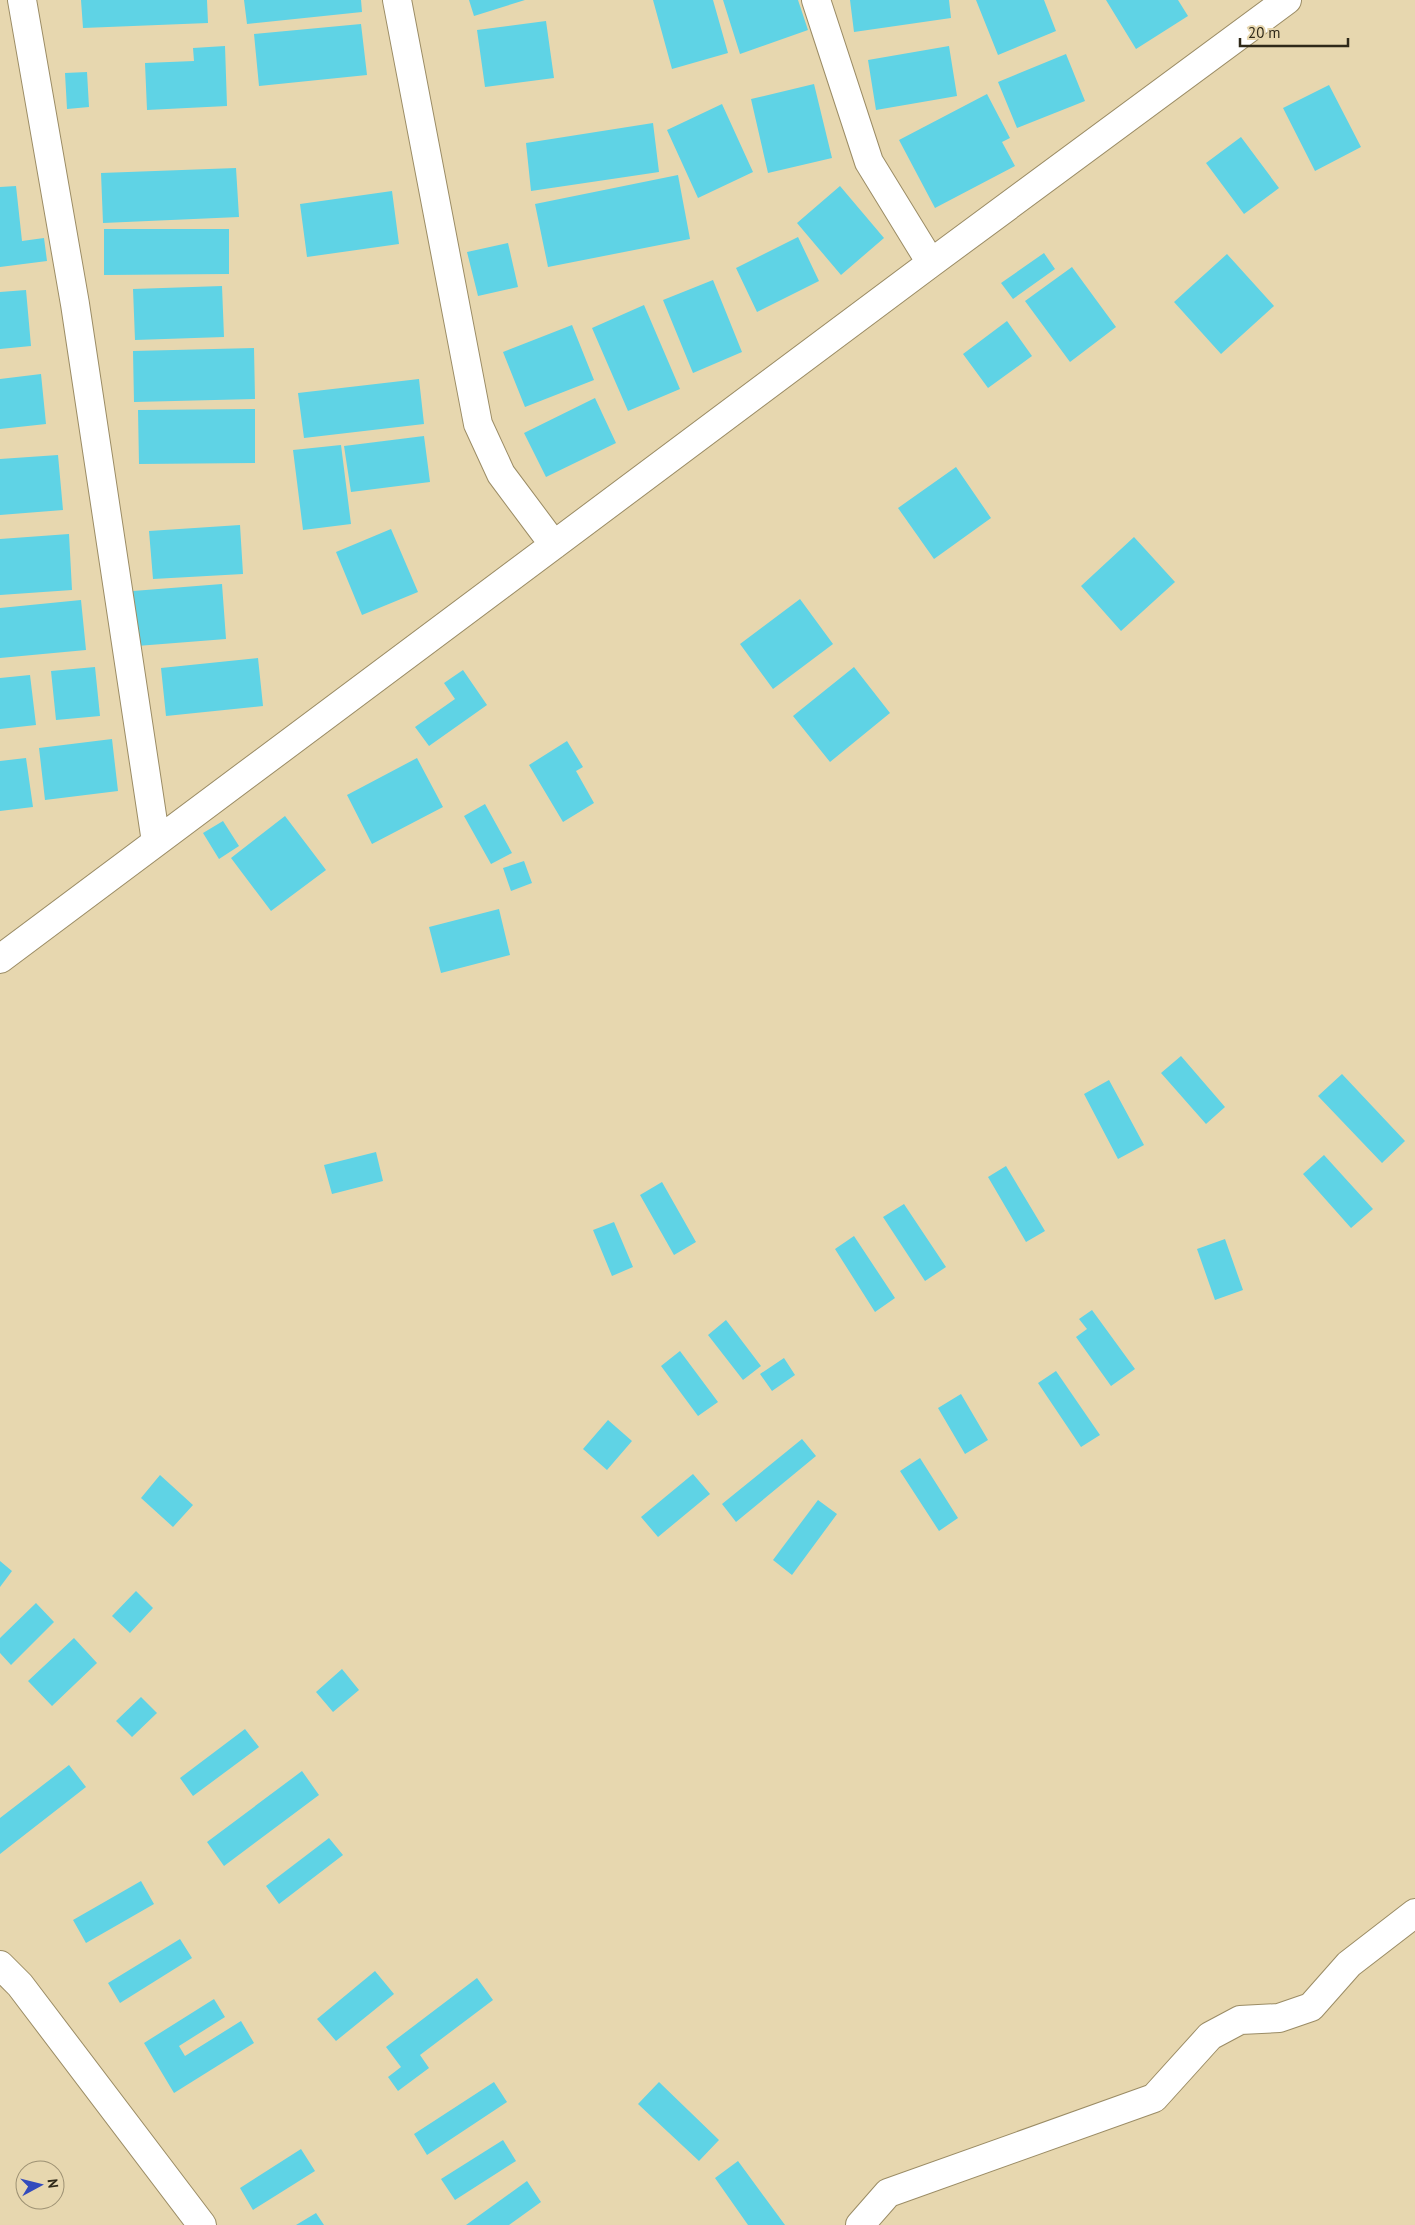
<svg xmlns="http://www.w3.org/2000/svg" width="1415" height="2225" font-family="'PT Sans',sans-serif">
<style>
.building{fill:#5fd3e5}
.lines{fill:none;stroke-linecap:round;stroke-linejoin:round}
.street-casing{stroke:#9b8c65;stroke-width:30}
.street{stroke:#fff;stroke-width:28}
</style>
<rect width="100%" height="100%" fill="#e7d7af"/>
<path class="building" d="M81,0H207L208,23L83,28Z
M244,0H361L362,12L247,24Z
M469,0H525L474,16Z
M653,0H713L728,53L672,69Z
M723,0H798L808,30L740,54Z
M850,0H949L951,18L854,32Z
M976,0H1044L1056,31L998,55Z
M1106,0H1178L1188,16L1136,49Z
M546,21L554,78L485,87L477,30Z
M361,24L367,75L259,86L254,34Z
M225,46L227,106L147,110L145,63L194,61L193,48Z
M949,46L957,96L876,110L868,60Z
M1066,54L1085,101L1017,128L998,82Z
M87,72L89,107L67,109L65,73Z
M814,84L832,158L768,173L751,99Z
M1329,85L1361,147L1315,171L1283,108Z
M987,94L1010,138L1002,142L1015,166L935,208L899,140Z
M722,104L753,172L698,198L667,130Z
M653,123L659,172L531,191L526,143Z
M1241,137L1279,188L1244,214L1206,163Z
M236,168L239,217L103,223L101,173Z
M678,175L690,239L548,267L535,204Z
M16,186L22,241L44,238L47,261L0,267V187Z
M840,186L884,238L841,275L797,223Z
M392,191L399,244L307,257L300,204Z
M104,229H229V274L104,275Z
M798,237L819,281L757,312L736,268Z
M508,243L518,287L478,296L467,252Z
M1044,253L1055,269L1013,299L1001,283Z
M1227,254L1274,306L1221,354L1174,302Z
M1072,267L1116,327L1070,362L1025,301Z
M713,280L742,352L693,373L663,300Z
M222,286L224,337L135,340L133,289Z
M26,290L31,346L0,349V292Z
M644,305L680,389L628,411L592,328Z
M1007,321L1032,356L988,388L963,354Z
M572,325L594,380L525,407L503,352Z
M254,348L255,399L134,402L133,351Z
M41,374L46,424L0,429V379Z
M419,379L424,424L304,438L298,393Z
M595,398L616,443L546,477L524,433Z
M255,409V463L139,464L138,410Z
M424,436L430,482L351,492L344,446Z
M341,445L351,524L303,530L293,450Z
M58,455L63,510L0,515V459Z
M956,467L991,518L934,559L898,508Z
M240,525L243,574L153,579L149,531Z
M391,529L418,592L362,615L336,552Z
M69,534L72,590L0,595V539Z
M1134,537L1175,582L1121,631L1081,586Z
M222,584L226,639L137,646L133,591Z
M800,599L833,644L773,689L740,644Z
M81,600L86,650L0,658V608Z
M258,658L263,706L166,716L161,668Z
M95,667L100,716L56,720L51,671Z
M854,667L890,713L830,762L793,716Z
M463,670L487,705L429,746L415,727L455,699L444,683Z
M30,675L36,725L0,729V678Z
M112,739L118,791L45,800L39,748Z
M567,741L583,767L576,771L594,803L563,822L529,765Z
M26,758L33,807L0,811V761Z
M417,758L443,807L372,844L347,795Z
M485,804L512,853L491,864L464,816Z
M285,816L326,870L271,911L231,858Z
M223,821L239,846L219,859L203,833Z
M524,861L532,883L511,891L503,868Z
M499,909L510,955L441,973L429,927Z
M1181,1056L1225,1107L1206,1124L1161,1073Z
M1342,1074L1405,1141L1382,1163L1318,1096Z
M1109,1080L1144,1145L1118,1159L1084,1094Z
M376,1152L383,1181L332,1194L324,1165Z
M1324,1155L1373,1209L1351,1228L1303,1174Z
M1006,1166L1045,1231L1026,1242L988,1177Z
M662,1182L696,1242L674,1255L640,1195Z
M904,1204L946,1267L925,1281L883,1217Z
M614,1222L633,1267L612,1276L593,1230Z
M854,1236L895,1298L875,1312L835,1249Z
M1225,1239L1243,1290L1215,1300L1197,1249Z
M1092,1310L1135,1369L1111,1386L1076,1337L1087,1329L1079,1319Z
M726,1320L761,1366L743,1380L708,1335Z
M680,1351L718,1402L698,1416L661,1366Z
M784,1358L795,1375L772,1391L760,1374Z
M1056,1371L1100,1435L1081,1447L1038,1383Z
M961,1394L988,1440L965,1454L938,1408Z
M608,1420L632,1441L607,1470L583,1449Z
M802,1439L816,1456L736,1522L722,1504Z
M920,1458L958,1518L939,1531L900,1471Z
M693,1474L710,1494L658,1537L641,1517Z
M160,1475L193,1505L173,1527L141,1498Z
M818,1500L837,1514L792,1575L773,1560Z
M0,1561L12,1571L0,1587Z
M136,1591L153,1608L130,1633L112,1616Z
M36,1603L54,1622L11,1665L0,1653V1638Z
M74,1638L97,1663L52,1706L28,1681Z
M342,1669L359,1690L333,1712L316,1692Z
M141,1697L157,1713L132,1737L116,1721Z
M245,1729L259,1747L193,1796L180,1778Z
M69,1765L86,1787L0,1854V1818Z
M302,1771L319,1795L224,1866L207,1842Z
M329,1838L343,1855L279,1904L266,1886Z
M141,1881L154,1904L86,1943L73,1920Z
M180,1939L192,1958L120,2003L108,1983Z
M375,1971L394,1994L336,2041L317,2019Z
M477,1978L493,2000L420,2055L429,2068L398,2091L388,2077L401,2067L386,2047Z
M214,1999L225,2017L179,2046L185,2056L241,2021L254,2043L174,2093L144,2043Z
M494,2082L507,2102L427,2155L414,2134Z
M659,2082L719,2140L699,2161L638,2104Z
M503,2140L516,2161L455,2200L441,2179Z
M301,2149L315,2171L253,2210L240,2188Z
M738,2161L785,2225H748L715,2178Z
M527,2181L541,2202L509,2225H466Z
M316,2213L324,2225H296Z"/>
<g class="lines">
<g class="street-casing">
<path id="street" d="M22,0L75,304L156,842
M397,0L478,424L501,474L554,545
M816,0L869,162L931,263
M0,959L931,263L1287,0
M0,1965L20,1985L202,2225
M860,2225L888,2193L1154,2098L1210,2036L1240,2020L1279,2018L1311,2007L1349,1964L1415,1913"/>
</g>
<use href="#street" class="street"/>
</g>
<g transform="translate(40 2185) rotate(83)"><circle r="24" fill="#e7d7af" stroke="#9d9173"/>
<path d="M0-4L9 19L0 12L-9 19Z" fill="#334bbd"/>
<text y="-8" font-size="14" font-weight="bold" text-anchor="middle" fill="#2f2919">N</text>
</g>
<path d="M1240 38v8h108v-8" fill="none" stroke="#2f2919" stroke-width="2.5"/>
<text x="1248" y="38" font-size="15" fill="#2f2919" stroke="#e7d7af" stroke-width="4" paint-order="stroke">20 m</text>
</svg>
